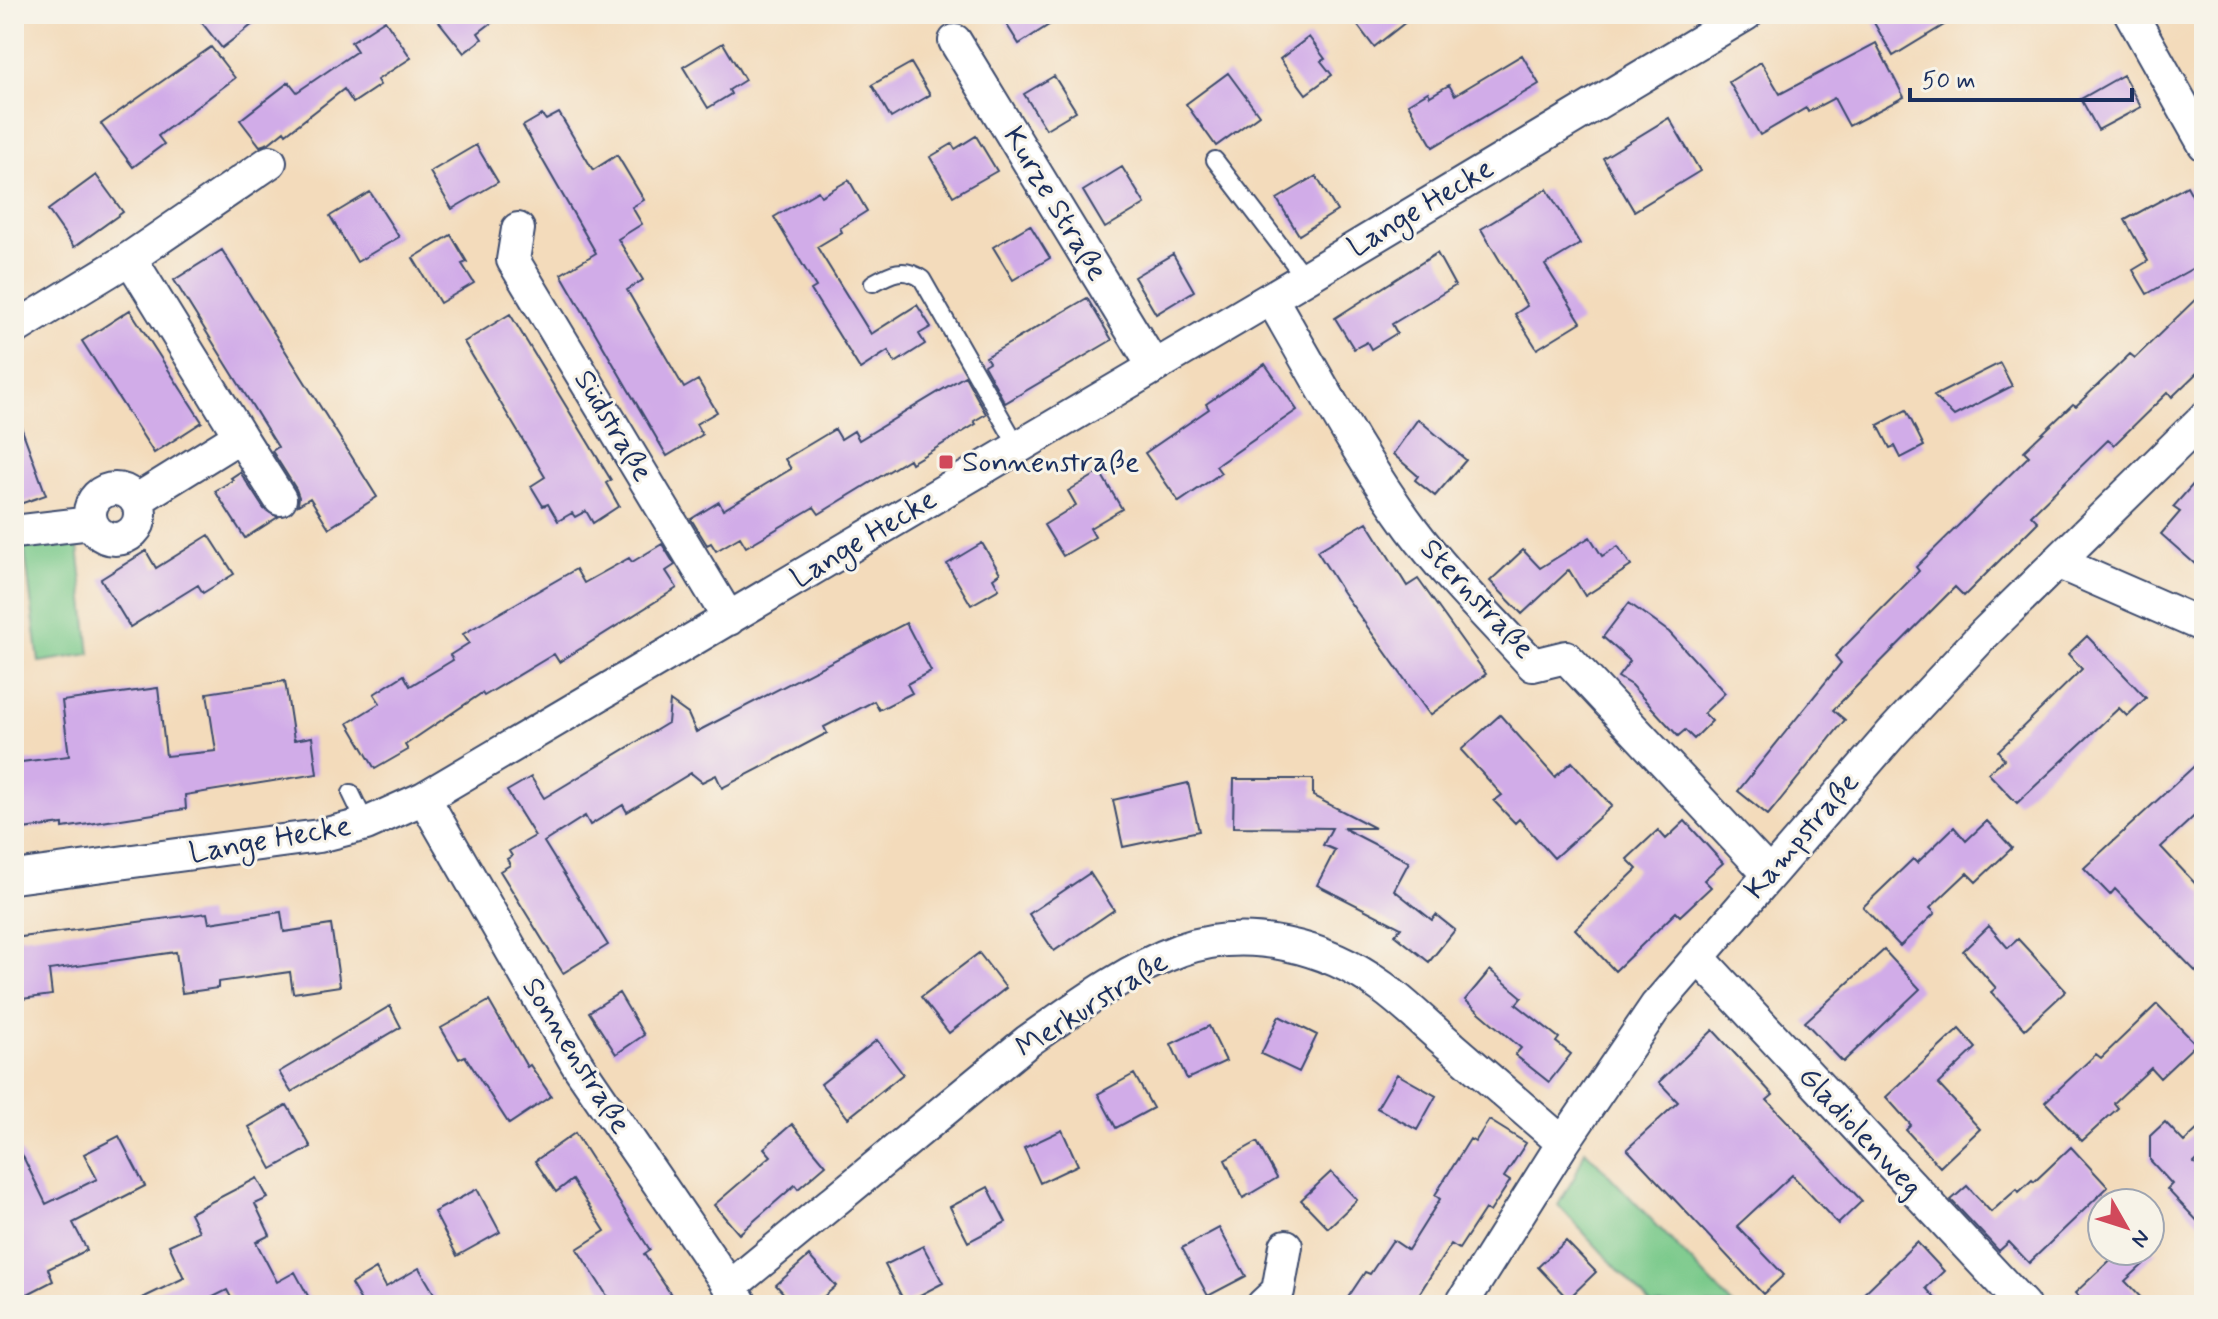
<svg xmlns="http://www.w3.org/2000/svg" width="2218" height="1319" font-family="Mynerve,sans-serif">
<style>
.green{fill:#79c98a;stroke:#4a7c74;stroke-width:2}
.building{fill:#d1ace8}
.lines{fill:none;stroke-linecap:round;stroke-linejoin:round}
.lane-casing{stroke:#3b496c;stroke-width:20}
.street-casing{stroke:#3b496c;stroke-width:36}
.lane{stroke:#fff;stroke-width:16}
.street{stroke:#fff;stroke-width:32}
.poi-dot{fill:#d1495b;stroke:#f7f3e8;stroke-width:3}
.labels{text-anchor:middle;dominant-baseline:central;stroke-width:6;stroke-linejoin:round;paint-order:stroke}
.street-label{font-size:30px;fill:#1b2f5e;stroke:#f7f3e8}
.poi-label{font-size:30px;fill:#1b2f5e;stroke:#f7f3e8;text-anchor:start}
</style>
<rect width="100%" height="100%" fill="#f7f3e8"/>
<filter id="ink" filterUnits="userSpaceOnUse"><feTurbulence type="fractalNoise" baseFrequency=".0125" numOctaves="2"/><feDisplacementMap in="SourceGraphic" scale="16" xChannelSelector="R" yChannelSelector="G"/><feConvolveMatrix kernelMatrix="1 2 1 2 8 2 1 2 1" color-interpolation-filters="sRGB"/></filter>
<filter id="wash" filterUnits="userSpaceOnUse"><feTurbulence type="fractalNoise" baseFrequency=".006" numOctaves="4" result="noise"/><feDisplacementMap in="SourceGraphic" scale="32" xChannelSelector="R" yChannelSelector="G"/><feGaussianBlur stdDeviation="1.8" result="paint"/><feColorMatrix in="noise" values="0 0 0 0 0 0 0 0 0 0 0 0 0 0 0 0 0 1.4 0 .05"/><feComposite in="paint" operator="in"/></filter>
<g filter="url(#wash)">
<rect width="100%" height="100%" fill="#f3dbbb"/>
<path class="green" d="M77,538L90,654L39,662L24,544Z
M1585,1150L1733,1305H1651L1558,1205L1575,1176Z"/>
<g id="blocks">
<path class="building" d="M195,14H266L222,48Z
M433,14H503L478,33L482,39L464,53Z
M1000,14H1066L1019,44Z
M1349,14H1416L1374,47Z
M1869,14H1962L1893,56Z
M385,20L411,58L377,80L380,85L353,103L344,89L286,134L284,131L269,143L260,146L240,120L289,82L297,92L357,51L351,42Z
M1309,37L1325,59L1321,61L1332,75L1306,94L1280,59Z
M723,43L745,80L729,90L731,94L708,108L683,67Z
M1876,43L1904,97L1849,126L1834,98L1808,112L1806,108L1760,135L1729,82L1761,62L1780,94Z
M211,47L235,78L158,136L164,144L133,167L101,124Z
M1522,55L1539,84L1433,147L1408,104L1428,92L1430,96L1449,85L1455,95Z
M911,63L930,95L891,118L872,85Z
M1228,73L1259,115L1216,146L1186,104Z
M2123,75L2141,107L2098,130L2081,99Z
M1054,76L1076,111L1046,129L1024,94Z
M559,113L593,170L617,155L644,200L632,207L642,224L618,239L643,280L627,290L684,388L698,380L717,412L696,424L702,435L667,456L561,274L596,253L523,126L542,115L546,120Z
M1669,118L1700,171L1634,211L1603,158Z
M976,136L997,171L953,196L930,157L952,144L955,149Z
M476,145L498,182L452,209L430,172Z
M1122,167L1145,204L1105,228L1083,191Z
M96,175L123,212L74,247L48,210Z
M1316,176L1337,211L1299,235L1277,199Z
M849,180L867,211L840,228L842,232L817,247L871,334L917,305L931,327L919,334L925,344L895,363L888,351L860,369L811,290L816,287L774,217L818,191L821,196Z
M2187,186L2204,217V262L2147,294L2133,270L2148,261L2125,220Z
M1547,189L1580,244L1545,265L1581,322L1537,349L1515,314L1527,306L1481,229Z
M370,192L399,237L357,262L330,216Z
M1030,225L1050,258L1013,280L993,247Z
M451,235L467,262L462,264L474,283L440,303L413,258Z
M222,250L377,497L329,528L310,498L298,505L299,497L296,489L272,451L278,447L174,280Z
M1437,253L1455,286L1392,324L1397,333L1371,349L1367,342L1354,349L1335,318Z
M1173,254L1194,291L1156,314L1134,277Z
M2204,291V366L2172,397L2168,392L2114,445L2108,440L2031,515L2038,522L1964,596L1955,587L1833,710L1845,720L1768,815L1738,791L1841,663L1835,656L1919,571L1916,567L2029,456L2024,451L2073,404L2076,406L2130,354L2135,358Z
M1087,298L1112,340L1005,403L984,365L989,362L986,357Z
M130,310L202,422L154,453L82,341Z
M510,314L611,480L606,483L619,506L593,523L586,511L575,517L572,513L558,521L548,504L543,506L531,486L545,477L464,342Z
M2000,363L2012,386L1954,416L1934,396Z
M1265,364L1297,410L1216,466L1221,473L1179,502L1145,453L1209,409L1206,404Z
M965,376L986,414L974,421L976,424L911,463L909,459L819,514L814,507L746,547L740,537L716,551L711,543L707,545L691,519L719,502L723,510L791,469L785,459L835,429L841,439L854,431L859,440Z
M1906,410L1924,446L1901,458L1895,446L1890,448L1878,425Z
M14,416H17L46,495L14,506Z
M1418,419L1466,460L1435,496L1415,480L1418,476L1393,454Z
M240,472L264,509L278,517L245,538L215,491L233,480L231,478Z
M1100,472L1122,509L1090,528L1095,537L1063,556L1044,525L1076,505L1068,491Z
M2204,472V572L2161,534L2180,512L2173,507Z
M1367,522L1407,586L1418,579L1486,674L1430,715L1342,591L1317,551Z
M209,535L234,574L203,593L198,585L130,627L101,579L146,551L156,568Z
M1590,537L1602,556L1618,546L1631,566L1585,596L1569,570L1522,614L1490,581L1523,550L1540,568Z
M982,543L1000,573L993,578L999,589L971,605L947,564Z
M662,544L675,565L666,571L677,588L559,662L554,654L484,696L482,693L405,745L408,750L375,769L348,723L380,703L374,694L404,675L410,686L453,660L450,655L469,643L463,634L576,569L584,583L629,558L632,562Z
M1629,603L1669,632L1725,693L1704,713L1712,721L1694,739L1685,730L1678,736L1631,685L1618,677L1630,661L1603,637Z
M906,623L931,671L907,684L912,693L879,710L874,701L824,727L827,733L722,788L716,775L702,782L691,773L627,812L623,805L590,825L585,816L544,842L608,945L563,973L500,871L510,865L507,859L512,856L509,851L535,836L507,791L531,777L544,798L668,723L670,701L688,714L696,732Z
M2087,636L2146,698L2127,716L2119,708L2017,803L1988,773L2004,759L1998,751L2082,669L2068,654Z
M285,681L294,740L312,737L317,774L185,795L186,809L63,828V824L14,830V763L69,756L62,701L158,688L166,756L216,751L207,693Z
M1500,715L1555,777L1572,762L1612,806L1554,858L1519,819L1515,823L1494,801L1502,795L1461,750Z
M2204,757V807L2161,847L2204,893V980L2115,889L2110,895L2084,868Z
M1234,779H1313V796L1375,828H1343L1409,862L1394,890L1432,920L1436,915L1455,930L1429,962L1395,935L1401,928L1317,885L1335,850L1323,845L1332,828L1233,827Z
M1188,783L1199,831L1123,847L1113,800Z
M1685,821L1723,863L1704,880L1711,887L1680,916L1676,912L1615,971L1575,929L1637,869L1627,859L1658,830L1666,839Z
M1987,821L2012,848L1976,882L1967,873L1930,908L1935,913L1900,946L1863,907L1913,859L1917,863L1954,827L1966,841Z
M1090,873L1114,910L1054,951L1029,914Z
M281,912L284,932L331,925L340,986L293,993L290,972L218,982V988L182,993L176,952L49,970L52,995L14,1000V938L207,913L209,923Z
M1989,926L2008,948L2018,939L2066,991L2025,1029L1991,992L1996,988L1963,951Z
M1884,950L1920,989L1843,1062L1805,1022Z
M979,953L1006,988L949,1033L921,997Z
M1490,970L1522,997L1516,1004L1559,1038L1556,1042L1571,1054L1549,1082L1515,1055L1521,1048L1465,1000Z
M619,993L644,1035L616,1054L589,1012Z
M489,1001L527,1067L530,1065L551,1096L509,1124L465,1056L459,1059L441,1028Z
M2157,1004L2196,1044L2160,1078L2151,1068L2114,1103L2118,1108L2082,1141L2045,1102L2096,1054L2101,1058Z
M390,1006L401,1027L291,1092L279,1072Z
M1279,1016L1317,1035L1299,1072L1261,1054Z
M1209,1026L1226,1061L1187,1079L1171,1044Z
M1959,1029L1976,1048L1938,1084L1980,1129L1940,1167L1906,1130L1911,1125L1886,1097Z
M1713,1030L1773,1095L1767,1100L1862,1201L1838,1224L1792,1175L1737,1226L1784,1275L1763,1294L1627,1149L1678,1102L1659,1082Z
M877,1040L903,1074L848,1118L821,1084Z
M1134,1074L1153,1108L1116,1128L1098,1094Z
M1397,1074L1436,1096L1417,1130L1377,1108Z
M287,1105L311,1147L272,1169L249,1127Z
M1489,1120L1526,1143L1504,1177L1510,1181L1490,1212L1485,1209L1459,1249L1451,1244L1412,1305H1343L1365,1272L1370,1274L1393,1240L1408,1250L1440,1199L1435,1195L1470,1139L1475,1142Z
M2165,1122L2184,1142L2204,1123V1154L2194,1163L2204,1174V1228L2167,1189L2172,1184L2150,1160V1136Z
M792,1124L826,1165L798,1189L795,1185L739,1234L714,1205L771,1156L764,1148Z
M1062,1130L1078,1165L1040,1183L1024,1148Z
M575,1133L650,1250L644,1254L678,1305H613L577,1249L605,1231L572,1180L556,1192L535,1161Z
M119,1136L145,1186L73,1223L87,1250L48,1269L53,1281L14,1301V1138L46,1204L97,1179L84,1154Z
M1257,1142L1277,1178L1243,1198L1225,1160Z
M2071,1147L2108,1187L2029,1263L2009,1242L1999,1251L1951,1200L1967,1186L1991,1212L2017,1189L2019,1192L2032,1180L2034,1182Z
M1331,1172L1357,1200L1328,1228L1301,1200Z
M257,1178L268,1198L255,1204L270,1235L256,1242L277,1282L295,1272L313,1305H235L227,1290L197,1305H128L184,1278L169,1245L199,1231L190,1213Z
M988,1187L1006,1222L968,1242L950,1207Z
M477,1189L500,1232L457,1256L434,1212Z
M1219,1228L1246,1276L1208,1296L1182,1248Z
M1566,1241L1596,1272L1568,1299L1538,1267Z
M1917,1242L1944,1271L1926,1288L1941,1305H1852Z
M923,1246L943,1283L905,1303L885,1265Z
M2120,1251H2158L2125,1281L2148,1305H2086L2075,1293Z
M809,1256L836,1286L814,1305H794L776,1285Z
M419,1268L441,1305H355L361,1301L351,1284L376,1269L386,1287Z"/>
</g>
</g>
<g filter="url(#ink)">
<use href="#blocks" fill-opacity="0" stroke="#3b496c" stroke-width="2"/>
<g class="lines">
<g class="lane-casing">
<path id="lane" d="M1215,160L1305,278
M873,283C891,273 904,266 922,279L1018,447
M351,793L366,824"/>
</g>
<g class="street-casing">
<path id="street" d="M2131,14L2204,144
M955,41L1154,367
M518,229L513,260L729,619
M130,258L240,436L137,500
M1271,298C1316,375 1358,456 1411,528C1447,576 1492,620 1533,665L1566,657L1769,874
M14,329L130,258L270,162
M240,436L280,499
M90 514a25 25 0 1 1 50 0a25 25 0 1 1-50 0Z
M14,532L91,523
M2057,562L2204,626
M424,798L577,1064L740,1302
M14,877L319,836L366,824L424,798L1305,278L1746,14
M1698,957L2023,1305
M730,1287L1028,1041C1075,1008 1125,970 1180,950C1247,926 1326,946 1382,987C1407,1005 1429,1028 1452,1047C1489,1079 1526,1111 1563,1143
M1263,1305L1278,1291L1286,1246
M1461,1305L1563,1143L1656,1006L1892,733L1985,633L2204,418"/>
</g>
<use href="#lane" class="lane"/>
<use href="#street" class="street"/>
</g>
</g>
<rect class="poi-dot" x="938" y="454" width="16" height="16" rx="4"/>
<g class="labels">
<g class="street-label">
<text transform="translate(1055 204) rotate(59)">Kurze Straße</text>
<text transform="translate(1421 208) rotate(-31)">Lange Hecke</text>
<text transform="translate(613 426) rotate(59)">Südstraße</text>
<text transform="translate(864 539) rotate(-31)">Lange Hecke</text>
<text transform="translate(1477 599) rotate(47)">Sternstraße</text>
<text transform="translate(1802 836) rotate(-49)">Kampstraße</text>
<text transform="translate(270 840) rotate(-10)">Lange Hecke</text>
<text transform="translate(1092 1005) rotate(-32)">Merkurstraße</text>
<text transform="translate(576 1056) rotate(58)">Sonnenstraße</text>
<text transform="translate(1860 1132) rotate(47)">Gladiolenweg</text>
</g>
<g class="poi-label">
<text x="962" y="462">Sonnenstraße</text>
</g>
</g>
<rect width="2218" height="1319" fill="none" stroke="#f7f3e8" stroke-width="48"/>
<g transform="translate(2126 1227) rotate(129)"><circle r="38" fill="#f7f3e8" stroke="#9fa5b1" stroke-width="2"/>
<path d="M0-6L14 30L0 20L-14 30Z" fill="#d1495b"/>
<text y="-12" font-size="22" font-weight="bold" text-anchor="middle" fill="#1b2f5e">N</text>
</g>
<path d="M1910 88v12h222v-12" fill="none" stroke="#1b2f5e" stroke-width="4"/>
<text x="1922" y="88" font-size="24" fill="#1b2f5e" stroke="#f7f3e8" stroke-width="6" paint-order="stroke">50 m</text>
</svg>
